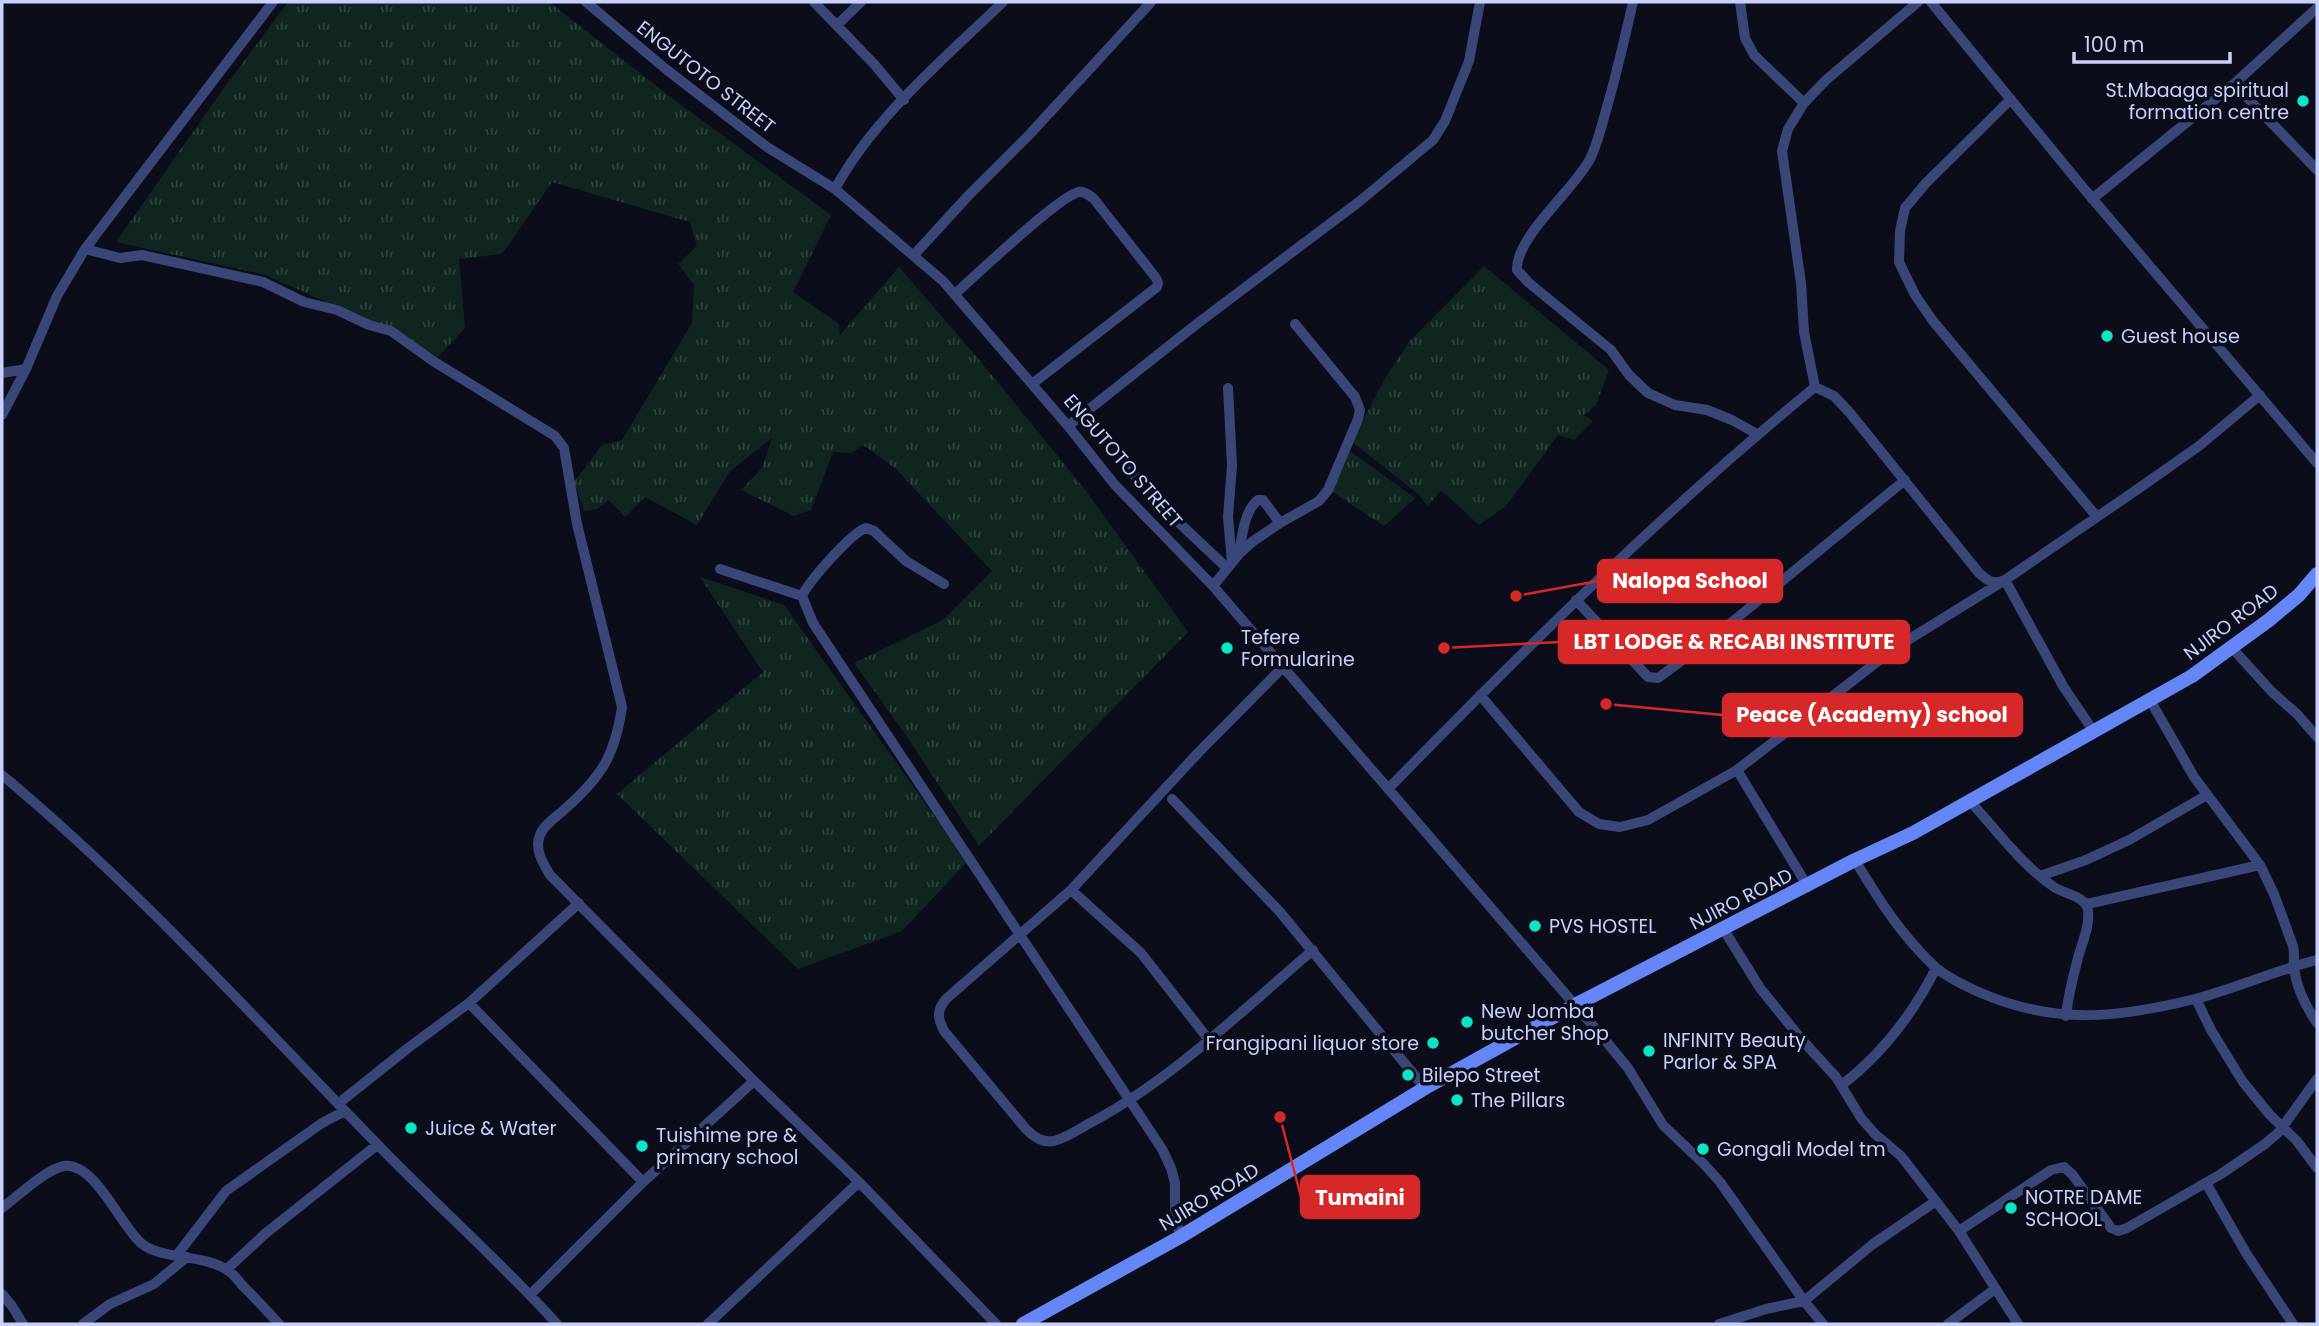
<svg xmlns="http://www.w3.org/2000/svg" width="2319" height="1326" font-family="Poppins,sans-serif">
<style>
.grass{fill:url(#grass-tufts)}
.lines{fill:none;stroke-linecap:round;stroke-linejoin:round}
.street{stroke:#3a4678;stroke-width:10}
.secondary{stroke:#6685f6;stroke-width:14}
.poi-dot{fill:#0de4c6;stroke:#0c0d1b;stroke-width:2.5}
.labels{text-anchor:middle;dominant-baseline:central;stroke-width:7;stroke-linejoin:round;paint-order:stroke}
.street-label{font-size:19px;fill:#c9d0fc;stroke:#0c0d1b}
.poi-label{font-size:19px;fill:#c9d0fc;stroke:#0c0d1b;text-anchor:start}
.leader{fill:none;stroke:#d62828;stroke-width:2.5}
.callout-dot{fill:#d62828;stroke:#0c0d1b;stroke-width:2.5}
.callout{fill:#d62828;stroke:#d62828;stroke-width:2.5}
.callout-label{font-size:21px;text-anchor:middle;font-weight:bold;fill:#fff}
</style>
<defs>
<pattern id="grass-tufts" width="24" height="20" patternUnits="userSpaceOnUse" patternTransform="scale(1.75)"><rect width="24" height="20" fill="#10251f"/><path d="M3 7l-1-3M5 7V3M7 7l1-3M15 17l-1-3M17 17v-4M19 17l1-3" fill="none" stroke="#314440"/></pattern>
</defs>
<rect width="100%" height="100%" fill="#0c0d1b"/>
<path class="grass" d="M288,2H549L677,102L831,215L793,292L839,324L840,335L899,267L982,363L1086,491L1188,632L979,846L905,734L854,663L943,620L992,571L895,468L863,445L851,453L833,452L811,510L794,516L741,490L762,468L772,438L730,471L697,525L645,497L625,517L609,500L597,509L584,511L574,482L602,445L622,440L692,323L694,285L678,264L697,246L690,222L552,182L502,254L459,259L465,328L438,357L371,322L266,275L116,242L221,92Z
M1484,266L1609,370L1596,405L1584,415L1593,421L1574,440L1558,435L1506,506L1479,525L1441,490L1428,506L1417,493L1352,442L1384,380L1409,342Z
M1347,449L1415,498L1384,526L1331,491Z
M700,577L784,605L967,862L902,931L798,969L617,794L763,672Z"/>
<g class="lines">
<path class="street" d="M586,2L667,70L767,147L835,189L943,281L1068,426L1115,485L1213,586L1600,1034L1628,1068L1663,1125L1703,1163L1720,1182L1804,1301L1823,1324
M814,2L874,64L904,100
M1633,2C1625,37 1617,72 1607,107C1602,124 1598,143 1590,159C1574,190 1516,236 1517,270L1529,283L1611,350L1629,375L1648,393L1675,405L1707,410L1732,420L1757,434
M1740,2L1745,38L1754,55L1804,103
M1931,2L2080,184L2317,463
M837,25L861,2
M2234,84L2317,170
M2011,99L1926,183L1905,208L1900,231L1899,262L1915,295L1933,321L2097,517
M835,189C874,117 945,58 1003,2
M2092,199L2234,84L2317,8
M85,249L120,258L142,255L263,282L304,302L337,310L369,325L391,331L433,361L555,436L564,448L577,524L622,707C615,755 602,776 566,808C558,816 544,824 540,835C534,849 543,863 550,875L754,1081L859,1182L996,1324
M914,255L968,196L1029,135L1151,2
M955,294C975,276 1060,195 1079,192C1085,191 1090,196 1094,199L1156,278L1158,283L1157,287L1032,384
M2,373L26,369
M1815,387L1834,396L1850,413L1979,573C1988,581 1993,585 2005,580L2063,686L2094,732
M1228,388L1232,465L1228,517L1232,562
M2,415L26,369L57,296L85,249L273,2
M1068,426L1198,323L1360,201L1433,140L1445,121L1469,61L1480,2
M1129,469L1158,503L1227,568
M1239,554C1242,537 1244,511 1258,500H1263L1280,523
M720,569L802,596
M944,584L906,561L874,531L866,528C851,533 809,581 802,596L813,623L1162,1149L1171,1168L1175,1183V1212L1180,1237
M1213,586L1239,554L1252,542L1280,523L1319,501L1328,490L1358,419L1360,410L1355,397L1295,324
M1576,600L1648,677L1658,678L1715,636L1905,480
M2232,648L2272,692L2297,714L2317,737
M1284,666L1198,753L1071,890L946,999C937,1010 937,1017 944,1031L1026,1129C1034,1137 1042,1143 1054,1141C1066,1138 1078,1130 1088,1124C1168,1083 1244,1009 1313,950
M1480,695L1579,812L1599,824L1620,827L1648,820L1737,770L1895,648L2005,580L2135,491L2199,446L2260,395
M2150,700L2194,777L2260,865L2274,894L2293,946C2295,954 2293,961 2294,969C2297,989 2306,1007 2317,1023
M1737,770L1808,887
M2,775C137,887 255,1019 377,1144C436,1205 500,1261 557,1324
M1388,789C1525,649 1663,511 1815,387L1804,332L1801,283L1782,151L1788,129L1804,103L1826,80L1918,2
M1172,799L1280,912L1425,1088
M1970,801C1996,830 2022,865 2054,887C2064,894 2086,896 2088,910C2090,926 2082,943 2078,958C2073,977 2068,996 2066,1016
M1855,860C1878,899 1902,936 1935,967C1948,978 1965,986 1981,993C2056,1025 2118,1018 2195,999C2237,988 2276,970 2317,960
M2040,876L2086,860L2129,840L2207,795
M1071,890L1141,953L1209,1040
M2087,904L2260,865
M1724,930L1760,988L1802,1040L1836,1077L1861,1118L1875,1134L1901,1156L1959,1231L2018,1324
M2196,999L2211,1030L2243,1082L2270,1115L2297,1141L2317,1168
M469,1003L643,1182
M1842,1085C1883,1053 1913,1014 1936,968
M339,1103L408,1048L469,1003L579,903
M2206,1183L2246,1253L2293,1324
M2,1208C17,1197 46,1169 64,1166C95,1162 120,1225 141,1243C160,1260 205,1254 227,1270C233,1273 238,1280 242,1285C255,1298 267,1311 279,1324
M1959,1231L2051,1170L2064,1167L2072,1174L2111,1228L2118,1231L2127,1228L2221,1174L2265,1144L2279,1132L2317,1079
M177,1255L226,1191L322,1123L345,1111
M227,1269L266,1233L377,1145
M2,1294L12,1306L23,1324
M530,1295L643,1182L754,1081
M83,1324L110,1304L154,1284L187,1257
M708,1324L859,1182
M1719,1324L1766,1309L1804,1301L1873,1244L1936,1201
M1948,1324L1995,1289"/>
<path class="secondary" d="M1023,1324L1180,1237L1425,1088L1575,1005L1855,860L1913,833L2192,676L2269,620L2299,595L2317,574"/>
</g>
<g class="poi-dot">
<circle cx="2303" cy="101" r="7"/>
<circle cx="2107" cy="336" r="7"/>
<circle cx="1227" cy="648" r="7"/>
<circle cx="1535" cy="926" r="7"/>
<circle cx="1467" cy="1022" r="7"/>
<circle cx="1433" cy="1043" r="7"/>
<circle cx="1649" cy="1051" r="7"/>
<circle cx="1408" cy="1075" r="7"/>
<circle cx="1457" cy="1100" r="7"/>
<circle cx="411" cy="1128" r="7"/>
<circle cx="642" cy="1146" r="7"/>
<circle cx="1703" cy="1149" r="7"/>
<circle cx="2011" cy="1208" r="7"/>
</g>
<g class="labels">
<g class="street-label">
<text transform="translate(706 77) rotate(38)">ENGUTOTO STREET</text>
<text transform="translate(1123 461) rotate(49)">ENGUTOTO STREET</text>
<text transform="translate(2231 622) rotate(-37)">NJIRO ROAD</text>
<text transform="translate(1741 899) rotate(-27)">NJIRO ROAD</text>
<text transform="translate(1209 1197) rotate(-31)">NJIRO ROAD</text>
</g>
<g class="poi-label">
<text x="2289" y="90" text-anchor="end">St.Mbaaga spiritual<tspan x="2289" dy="22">formation centre</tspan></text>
<text x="2121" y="336">Guest house</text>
<text x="1241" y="637">Tefere<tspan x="1241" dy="22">Formularine</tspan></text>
<text x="1549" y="926">PVS HOSTEL</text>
<text x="1481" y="1011">New Jomba<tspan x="1481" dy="22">butcher Shop</tspan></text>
<text x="1663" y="1040">INFINITY Beauty<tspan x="1663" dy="22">Parlor &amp; SPA</tspan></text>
<text x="1419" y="1043" text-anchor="end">Frangipani liquor store</text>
<text x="1422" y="1075">Bilepo Street</text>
<text x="1471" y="1100">The Pillars</text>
<text x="425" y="1128">Juice &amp; Water</text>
<text x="656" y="1135">Tuishime pre &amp;<tspan x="656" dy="22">primary school</tspan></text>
<text x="1717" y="1149">Gongali Model tm</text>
<text x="2025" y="1197">NOTRE DAME<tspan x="2025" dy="22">SCHOOL</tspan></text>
</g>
</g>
<path class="leader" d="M1516 596L1598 581M1444 648L1559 642M1606 704L1723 715M1280 1117L1301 1197"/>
<g class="callout-dot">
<circle cx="1516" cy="596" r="7"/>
<circle cx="1444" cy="648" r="7"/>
<circle cx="1606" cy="704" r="7"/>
<circle cx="1280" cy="1117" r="7"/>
</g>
<g class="callout">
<rect x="1598" y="560" width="184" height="42" rx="7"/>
<rect x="1559" y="621" width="350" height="42" rx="7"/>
<rect x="1723" y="694" width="299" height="42" rx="7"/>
<rect x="1301" y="1176" width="118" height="42" rx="7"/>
</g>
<g class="callout-label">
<text x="1690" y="588">Nalopa School</text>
<text x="1734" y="649">LBT LODGE &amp; RECABI INSTITUTE</text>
<text x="1872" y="722">Peace (Academy) school</text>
<text x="1360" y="1205">Tumaini</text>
</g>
<rect width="2319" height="1326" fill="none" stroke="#c9d0fc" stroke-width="7"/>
<path d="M2074 52v10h156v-10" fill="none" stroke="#c9d0fc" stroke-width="3.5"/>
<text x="2084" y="52" font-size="21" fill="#c9d0fc" stroke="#0c0d1b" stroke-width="5" paint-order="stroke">100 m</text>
</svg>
